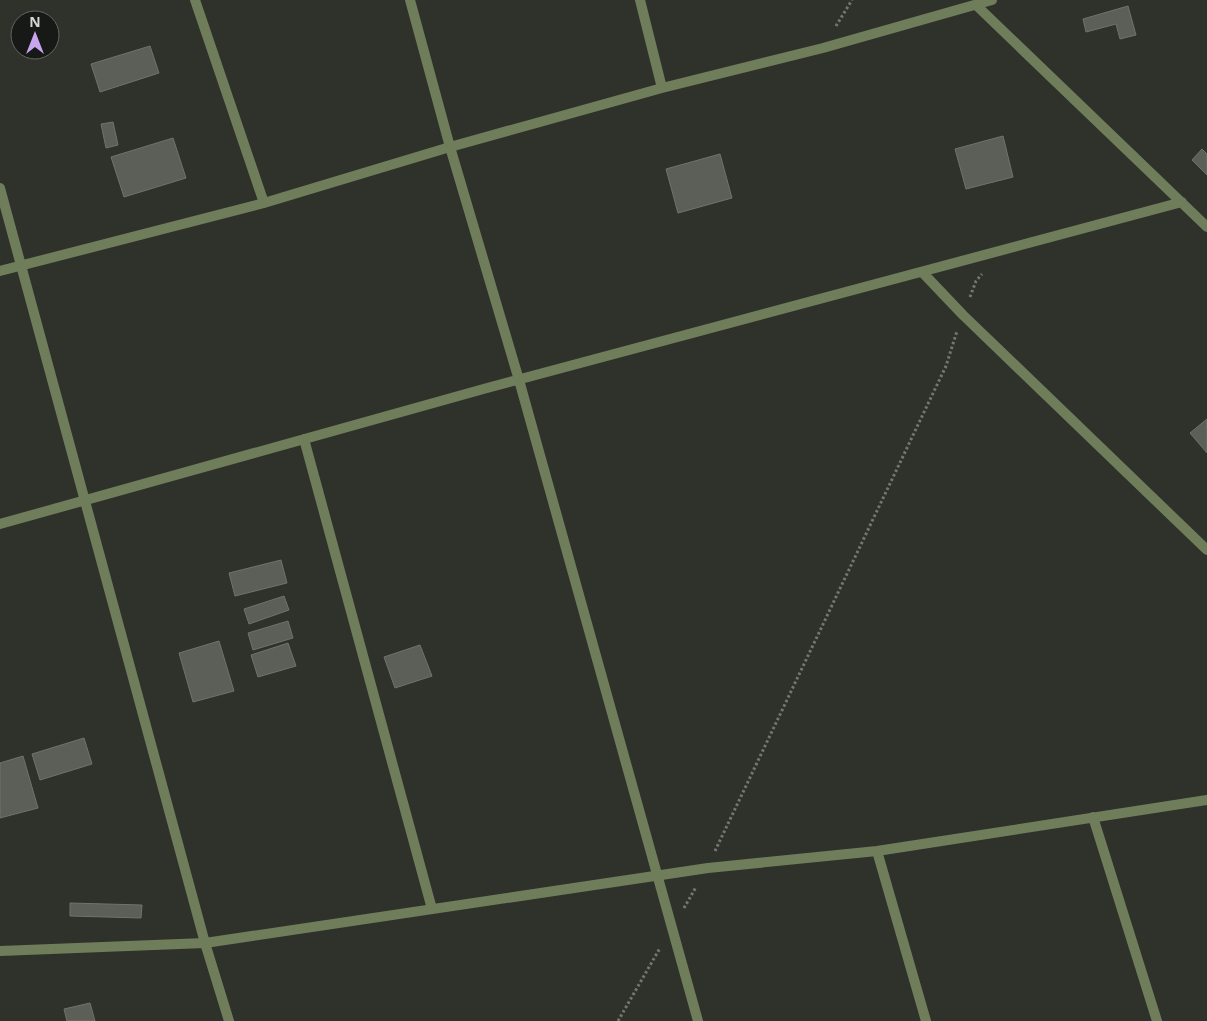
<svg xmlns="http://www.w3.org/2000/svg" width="1207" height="1021" font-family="'Open Sans',sans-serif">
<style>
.building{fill:#5c5e58;stroke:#70736c}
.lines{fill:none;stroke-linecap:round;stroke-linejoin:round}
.path{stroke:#747670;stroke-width:3;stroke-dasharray:2.5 2.5;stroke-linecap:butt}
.street{stroke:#707d5b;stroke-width:10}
</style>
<rect width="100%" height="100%" fill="#2f312b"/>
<path class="building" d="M1128,6L1136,35L1120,39L1116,24L1086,32L1083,19Z
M150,46L159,73L100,92L91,64Z
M113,122L118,145L106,148L101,124Z
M1003,136L1013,177L966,189L955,149Z
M173,138L186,178L124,197L111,157Z
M1202,149L1207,154V175L1192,160Z
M720,154L732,198L678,213L666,169Z
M1207,419V453L1190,433Z
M281,560L287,583L235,596L229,573Z
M284,596L289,610L249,624L244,609Z
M288,621L293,638L253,650L248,633Z
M219,641L234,691L193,702L179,653Z
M288,643L296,666L258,677L251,655Z
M420,645L432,676L395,688L384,657Z
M84,738L92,764L40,780L32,754Z
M23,756L38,808L0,818V763Z
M70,903L142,905L141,918L70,916Z
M90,1003L95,1021H67L64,1009Z"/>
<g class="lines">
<path class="path" d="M836,26L852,0
M970,297L976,281L982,274
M715,851L946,366L957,331
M684,908L696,887
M618,1021L660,948"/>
<path class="street" d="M195,0L264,203
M410,0L450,147L519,380L698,1021
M640,0L662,88
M976,5L1207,227
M0,188L205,943L229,1021
M0,271L264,203L450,147L662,88L823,48L992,0
M923,273L963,315L1207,550
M304,439L432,909
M0,524L487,388L1182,202
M1093,817L1157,1021
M877,851L926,1021
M0,951L205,943L708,868L877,851L1207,800"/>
</g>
<g transform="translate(35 35)"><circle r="24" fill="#171916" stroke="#636561"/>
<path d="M0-4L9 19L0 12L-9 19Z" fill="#c8a6ef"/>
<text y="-8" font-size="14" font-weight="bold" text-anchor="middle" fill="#d4d6d2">N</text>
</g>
</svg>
